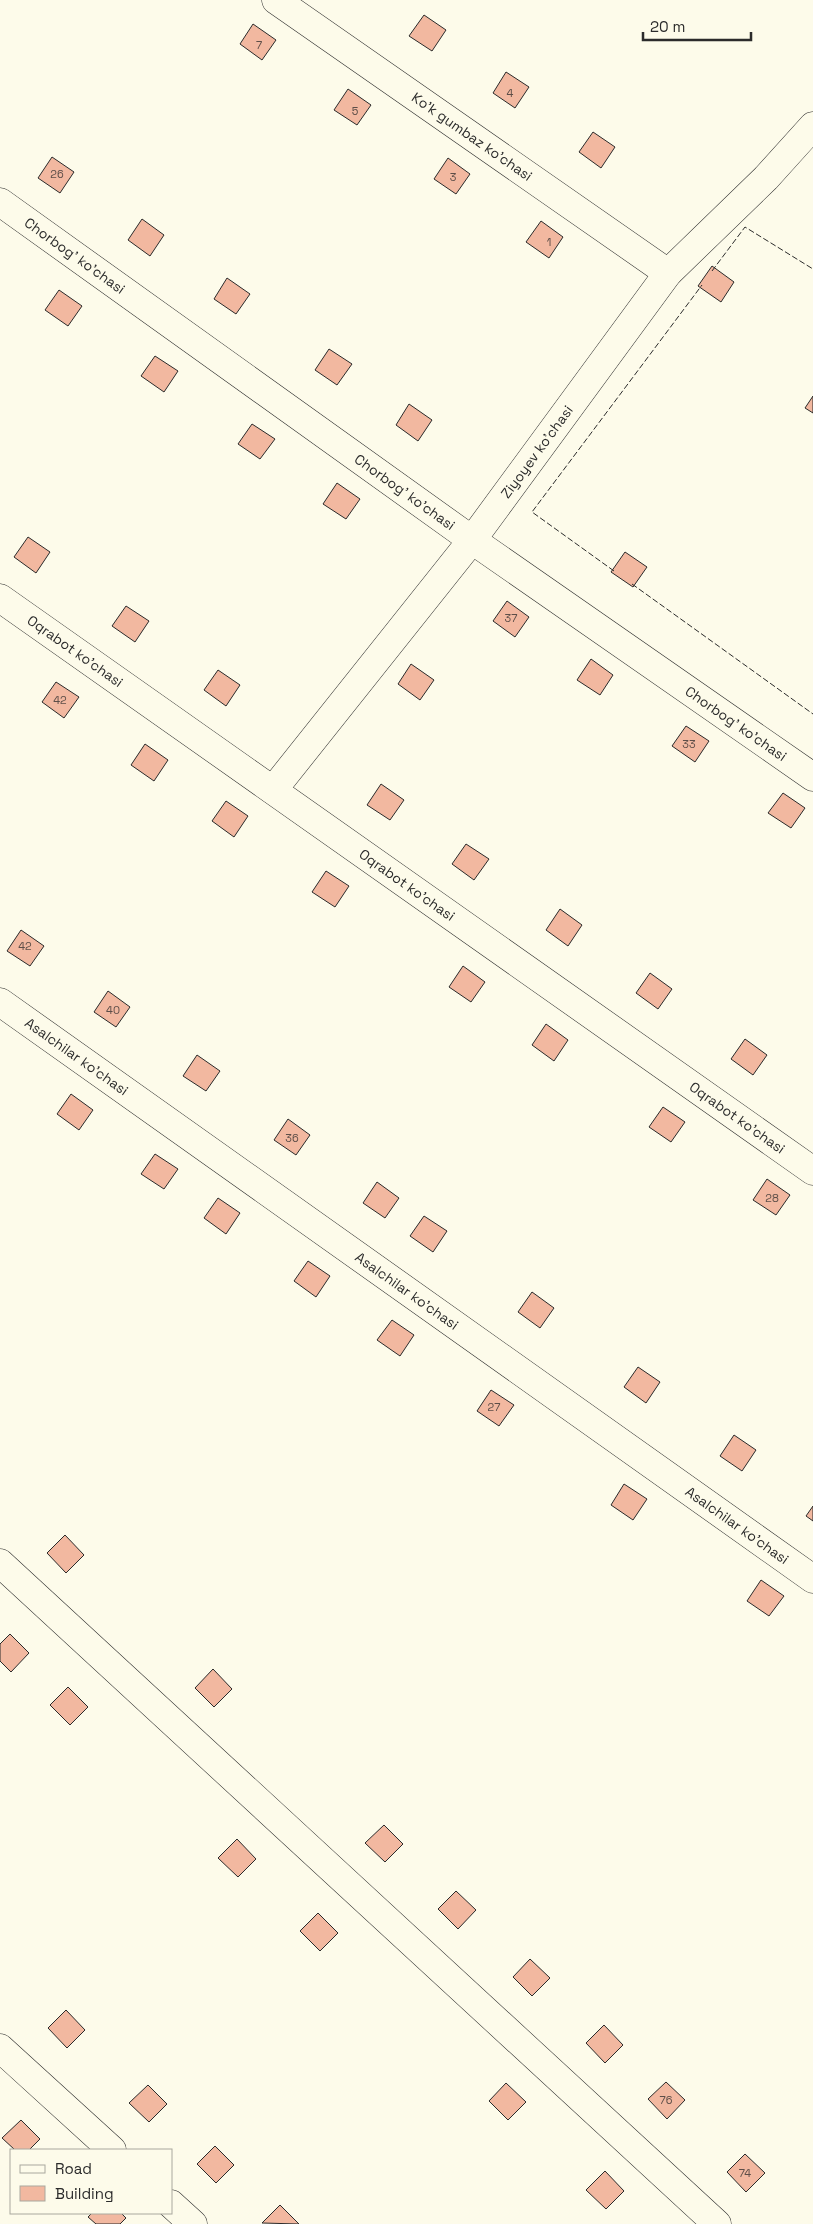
<svg xmlns="http://www.w3.org/2000/svg" width="813" height="2224" font-family="'Space Grotesk',sans-serif">
<style>
.building{fill:#f2b8a0;stroke:#2b2b2b}
.lines{fill:none;stroke-linecap:round;stroke-linejoin:round}
.street-casing{stroke:#2b2b2b;stroke-width:29}
.street{stroke:#fdfbea;stroke-width:28}
.fence{stroke:#2b2b2b;stroke-width:1;stroke-dasharray:6 2.5;stroke-linecap:butt}
.labels{text-anchor:middle;dominant-baseline:central;stroke-width:4;stroke-linejoin:round;paint-order:stroke}
.number-label{font-size:11px;fill:#5d4e48}
.street-label{font-size:14px;fill:#2b2b2b;stroke:#fdfbea}
</style>
<rect width="100%" height="100%" fill="#fdfbea"/>
<path class="building" d="M424,15L446,30L432,51L409,36Z
M253,24L276,40L262,60L240,44Z
M506,72L529,87L515,108L493,93Z
M348,89L371,105L357,125L334,110Z
M593,132L615,147L601,168L579,152Z
M52,157L74,172L60,193L38,178Z
M448,158L470,174L456,194L434,179Z
M142,219L164,235L150,256L128,240Z
M541,221L563,237L549,258L526,242Z
M712,266L734,282L721,302L698,286Z
M227,278L250,294L236,314L214,299Z
M59,290L82,306L68,326L45,310Z
M329,349L352,364L337,385L315,370Z
M155,356L178,371L164,392L141,376Z
M813,396V413L805,408Z
M409,404L432,420L418,441L396,425Z
M252,424L275,439L260,459L238,444Z
M337,483L360,499L346,519L323,504Z
M28,537L50,552L36,573L14,557Z
M625,552L647,567L633,587L611,572Z
M507,601L529,617L515,637L493,621Z
M126,606L149,621L135,642L112,626Z
M591,659L613,675L600,695L577,680Z
M411,664L434,680L420,700L398,684Z
M218,670L240,685L226,706L204,690Z
M56,682L79,697L64,718L42,702Z
M686,726L709,741L695,762L672,746Z
M145,744L168,760L154,781L131,765Z
M381,784L404,800L390,820L367,805Z
M783,793L805,808L791,828L768,813Z
M226,801L248,816L234,837L212,821Z
M466,844L489,859L474,880L452,864Z
M326,871L349,886L335,907L312,892Z
M560,909L582,925L568,946L546,930Z
M21,930L44,946L30,966L7,951Z
M463,966L485,982L471,1002L449,987Z
M650,973L672,989L658,1009L636,993Z
M108,991L130,1007L116,1027L94,1012Z
M546,1024L568,1040L554,1061L532,1045Z
M745,1039L767,1055L753,1075L731,1059Z
M197,1055L220,1071L206,1091L183,1076Z
M71,1094L93,1110L79,1130L57,1114Z
M663,1107L685,1122L671,1142L649,1127Z
M288,1119L310,1135L296,1155L274,1140Z
M155,1154L178,1169L164,1189L141,1174Z
M767,1179L790,1195L776,1215L753,1200Z
M377,1182L399,1198L385,1218L363,1203Z
M218,1198L240,1213L226,1234L204,1218Z
M424,1216L447,1231L433,1252L410,1236Z
M308,1261L330,1276L316,1297L294,1281Z
M532,1292L554,1308L540,1328L518,1312Z
M392,1320L414,1335L400,1356L377,1340Z
M638,1367L660,1382L646,1403L624,1387Z
M491,1390L514,1405L499,1426L477,1411Z
M734,1435L756,1450L742,1471L720,1456Z
M624,1484L647,1499L633,1520L611,1505Z
M813,1506V1521L806,1516Z
M65,1535L84,1555L66,1573L47,1553Z
M761,1580L784,1596L769,1616L747,1601Z
M10,1634L29,1653L11,1672L0,1661V1644Z
M213,1669L232,1689L214,1707L195,1688Z
M68,1687L88,1707L70,1725L50,1705Z
M384,1825L403,1844L385,1862L365,1843Z
M237,1839L256,1859L238,1877L218,1858Z
M456,1891L476,1910L458,1929L438,1909Z
M318,1913L338,1933L320,1951L300,1931Z
M530,1959L550,1978L532,1996L513,1977Z
M66,2010L85,2030L67,2048L48,2028Z
M604,2025L623,2045L605,2063L586,2043Z
M666,2082L685,2100L667,2119L648,2099Z
M506,2083L526,2102L508,2120L489,2101Z
M148,2085L167,2104L149,2122L129,2103Z
M21,2120L40,2139L29,2150H15L2,2138Z
M215,2146L234,2165L216,2183L197,2164Z
M745,2154L765,2173L746,2192L727,2172Z
M605,2171L624,2191L606,2209L586,2190Z
M280,2205L299,2224L262,2223Z
M92,2213H121L126,2218L120,2224H96L88,2217Z"/>
<g class="lines">
<g class="street-casing">
<g id="street">
<path id="s1" d="M276,0L668,273"/>
<path id="s2" d="M0,202L472,540L813,777"/>
<path id="s3" d="M0,598L813,1171"/>
<path id="s4" d="M273,790L472,540L668,273L766,178L813,126"/>
<path id="s5" d="M0,1002L813,1579"/>
<path d="M0,1563L717,2224"/>
<path d="M0,2048L112,2150"/>
<path d="M171,2204L193,2224"/>
</g>
</g>
<use href="#street" class="street"/>
<path class="fence" d="M712,271L745,227L813,269
M614,571L532,512L702,285
M632,584L813,714"/>
</g>
<g class="labels">
<g class="number-label">
<text x="259" y="45">7</text>
<text x="510" y="93">4</text>
<text x="355" y="111">5</text>
<text x="57" y="174">26</text>
<text x="453" y="177">3</text>
<text x="549" y="242">1</text>
<text x="511" y="618">37</text>
<text x="60" y="700">42</text>
<text x="689" y="744">33</text>
<text x="25" y="946">42</text>
<text x="113" y="1010">40</text>
<text x="292" y="1138">36</text>
<text x="772" y="1198">28</text>
<text x="494" y="1407">27</text>
<text x="666" y="2100">76</text>
<text x="745" y="2173">74</text>
</g>
<g class="street-label">
<text stroke="none"><textPath href="#s1" startOffset="239">Ko'k gumbaz ko'chasi</textPath></text>
<text stroke="none"><textPath href="#s2" startOffset="92">Chorbog' ko'chasi</textPath></text>
<text stroke="none"><textPath href="#s4" startOffset="429">Ziyoyev ko'chasi</textPath></text>
<text stroke="none"><textPath href="#s2" startOffset="498">Chorbog' ko'chasi</textPath></text>
<text stroke="none"><textPath href="#s3" startOffset="92">Oqrabot ko'chasi</textPath></text>
<text stroke="none"><textPath href="#s2" startOffset="902">Chorbog' ko'chasi</textPath></text>
<text stroke="none"><textPath href="#s3" startOffset="498">Oqrabot ko'chasi</textPath></text>
<text stroke="none"><textPath href="#s5" startOffset="94">Asalchilar ko'chasi</textPath></text>
<text stroke="none"><textPath href="#s3" startOffset="902">Oqrabot ko'chasi</textPath></text>
<text stroke="none"><textPath href="#s5" startOffset="499">Asalchilar ko'chasi</textPath></text>
<text stroke="none"><textPath href="#s5" startOffset="904">Asalchilar ko'chasi</textPath></text>
</g>
</g>
<rect x="10" y="2149" width="162" height="65" fill="#fdfbea" stroke="#a9a89e"/>
<rect x="20" y="2165" width="25" height="8" fill="#fdfbea" stroke="#a9a89e"/>
<text x="55" y="2174" font-size="15" fill="#2b2b2b">Road</text>
<rect x="20" y="2186" width="25" height="15" fill="#f2b8a0" stroke="#a9a89e"/>
<text x="55" y="2199" font-size="15" fill="#2b2b2b">Building</text>
<path d="M643 32v8h108v-8" fill="none" stroke="#2b2b2b" stroke-width="2.5"/>
<text x="650" y="32" font-size="15" fill="#2b2b2b" stroke="#fdfbea" stroke-width="4" paint-order="stroke">20 m</text>
</svg>
